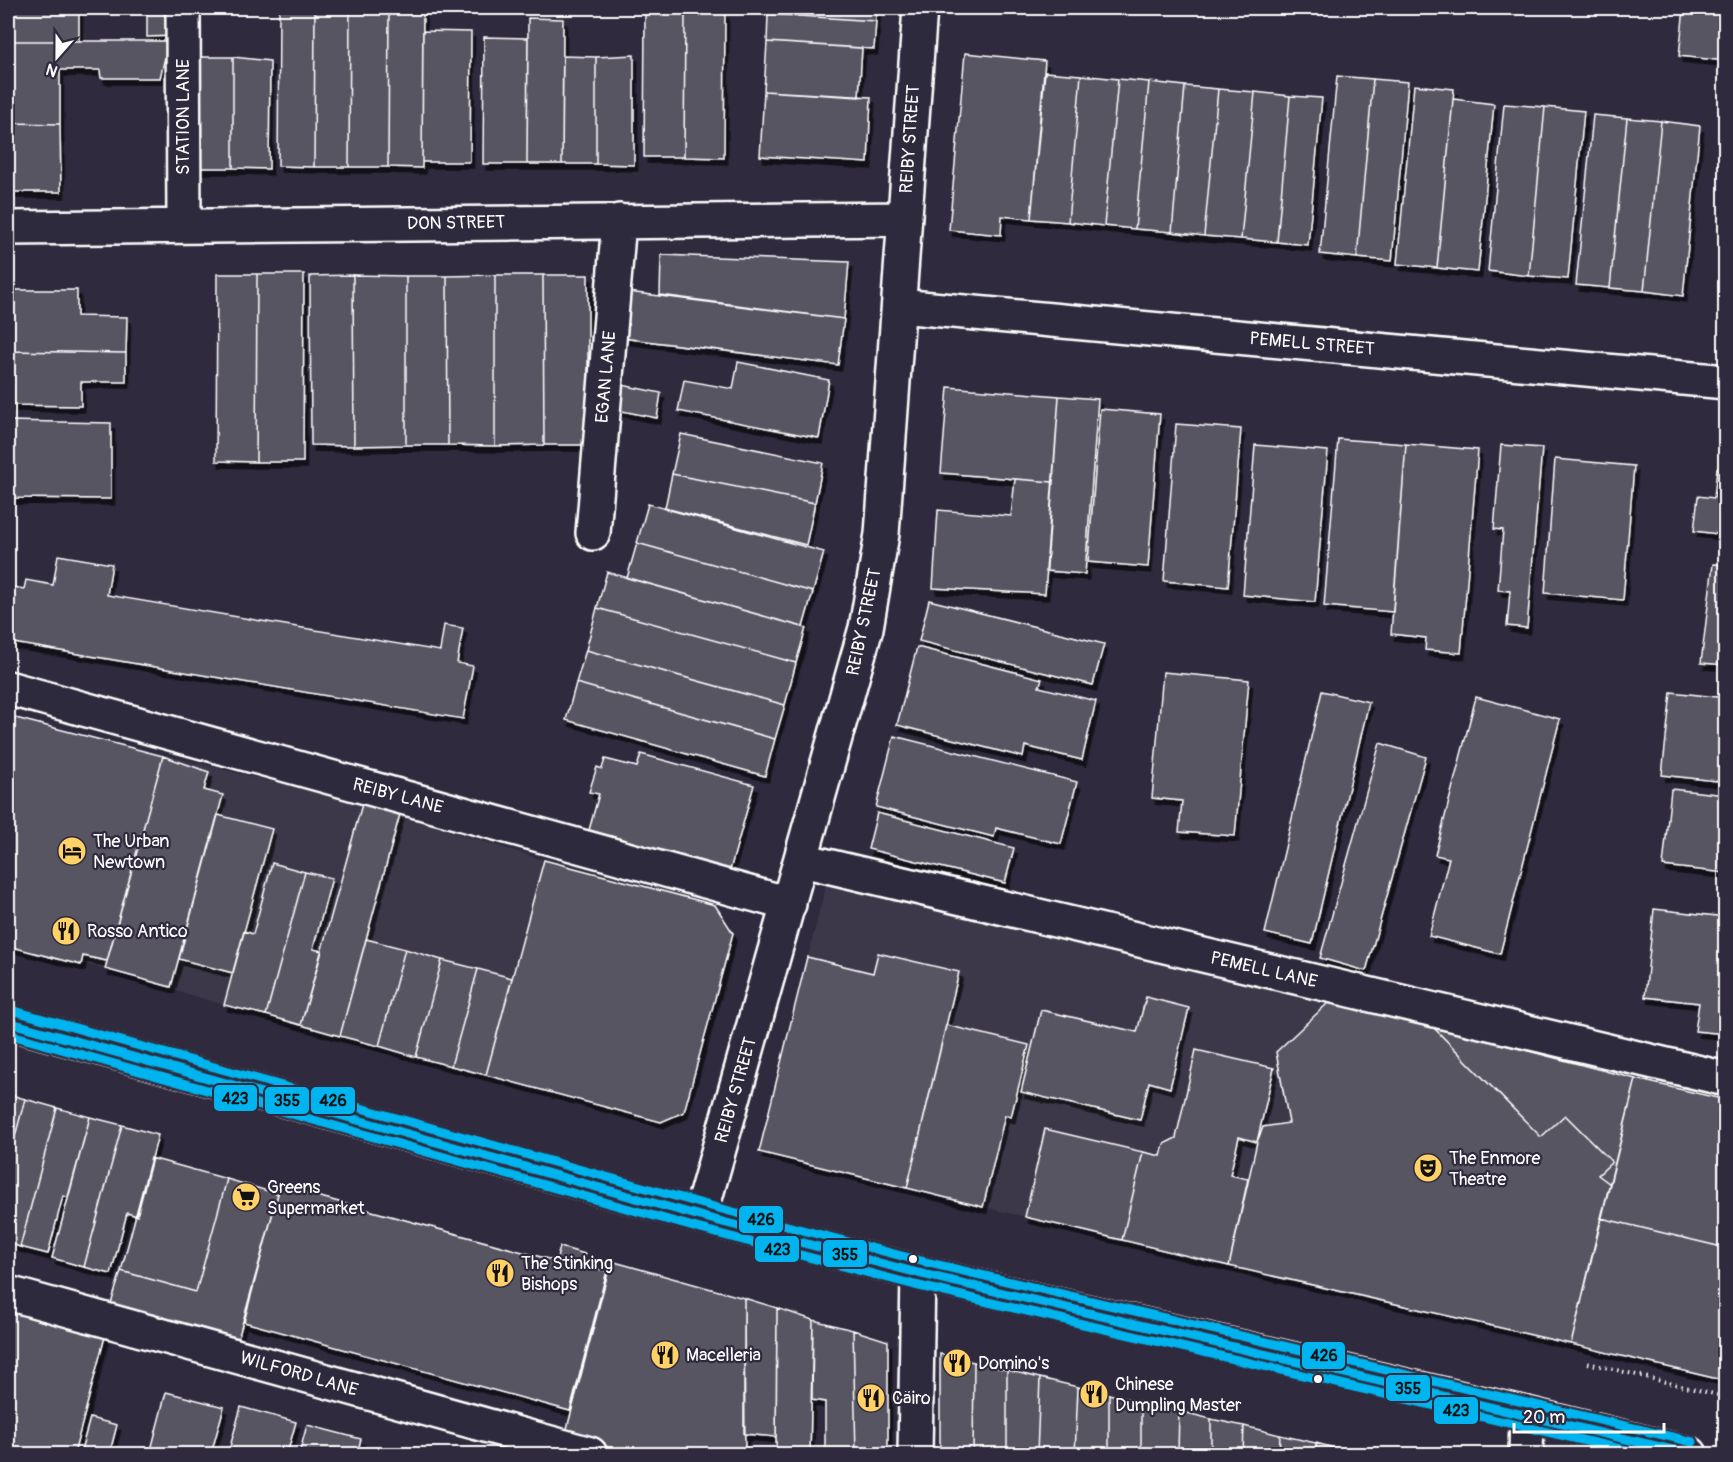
<svg xmlns="http://www.w3.org/2000/svg" width="1733" height="1462" font-family="Pangolin,sans-serif">
<style>
.built{fill:#3c3749}
.building{fill:#595564;stroke:#fff;stroke-width:1.5;filter:url(#shadow)}
.lines{fill:none;stroke-linecap:round;stroke-linejoin:round}
.minor-casing{stroke:#fff;stroke-width:38}
.highway-casing{stroke:#fff;stroke-width:38}
.path{stroke:#fff;stroke-width:4;stroke-dasharray:1.5 4.5;stroke-linecap:butt}
.minor{stroke:#2f2a3d;stroke-width:33}
.highway{stroke:#2f2a3d;stroke-width:33}
.bus-1-casing{stroke:#2f2a3d;stroke-width:14}
.bus-2-casing{stroke:#2f2a3d;stroke-width:14}
.bus-3-casing{stroke:#2f2a3d;stroke-width:14}
.bus-1{stroke:#00b5ef;stroke-width:9}
.bus-2{stroke:#00b5ef;stroke-width:9}
.bus-3{stroke:#00b5ef;stroke-width:9}
.bus-dot{fill:#fff;stroke:#2f2a3d;stroke-width:2}
.labels{text-anchor:middle;dominant-baseline:central;stroke-width:4.5;stroke-linejoin:round;paint-order:stroke}
.street-label{font-size:18px;fill:#fff;stroke:#2f2a3d}
.poi-label{font-size:18px;fill:#fff;stroke:#2f2a3d;text-anchor:start}
.line-badge{stroke:#2f2a3d;stroke-width:2}
.pale-badge-label{font-size:16px;text-anchor:middle;font-weight:bold;fill:#111}
</style>
<defs>
<filter id="shadow"><feDropShadow dx="3.5" dy="6" stdDeviation="0" flood-color="#0009"/></filter>
</defs>
<rect width="100%" height="100%" fill="#2f2a3d"/>
<filter id="ink" filterUnits="userSpaceOnUse"><feTurbulence type="fractalNoise" baseFrequency=".0167" numOctaves="2"/><feDisplacementMap in="SourceGraphic" scale="12" xChannelSelector="R" yChannelSelector="G"/><feConvolveMatrix kernelMatrix="1 2 1 2 8 2 1 2 1" color-interpolation-filters="sRGB"/></filter>
<g filter="url(#ink)">
<path class="built" d="M8,716L362,804L544,860L715,905L733,933L684,1112L661,1122L224,1005L105,969L8,946Z
M828,877L1725,1096V1381L1025,1217L759,1152Z"/>
<path class="building" d="M8,8H79V41H8Z
M147,8H172V36L147,37Z
M279,8H315L314,167L278,166Z
M315,8H350L349,167H314Z
M350,8H389L388,167H349Z
M389,8H423L422,168L388,167Z
M769,8H877L876,21L768,14Z
M1684,8L1726,10V61L1679,56Z
M645,13H685L684,157H644Z
M685,13H725L724,158L684,157Z
M768,14L876,21L874,49L767,42Z
M528,18L563,19L562,164H527Z
M423,31L471,32L470,162H422Z
M484,37L528,38L527,164H483Z
M8,41H169L160,78H101L100,70H60V124L8,123Z
M767,42L862,48L859,97L764,91Z
M965,53L1045,61L1031,219L1002,216L1001,235L949,230Z
M634,55V165L596,164V57Z
M563,56L596,57V164H562Z
M195,57H233V168H194Z
M233,57L270,61L269,169L233,168Z
M1045,72L1081,75L1068,222L1031,219Z
M1081,75L1118,79L1104,226L1068,222Z
M1337,76L1373,79L1357,258L1320,254Z
M1118,79L1149,82L1135,229L1104,226Z
M1373,79L1408,82L1392,261L1357,258Z
M1149,82L1185,86L1172,232L1135,229Z
M1414,85L1454,89L1437,268L1397,264Z
M1185,86L1218,89L1204,236L1172,232Z
M1218,89L1255,92L1241,239L1204,236Z
M764,91L871,97L868,163L760,156Z
M1255,92L1290,96L1277,242L1241,239Z
M1290,96L1322,98L1308,245L1277,242Z
M1453,99L1494,104L1478,272L1437,268Z
M1504,104L1545,107L1529,276L1488,271Z
M1545,107L1584,111L1568,279L1529,276Z
M1593,115L1627,118L1610,288L1576,285Z
M1627,118L1661,121L1644,291L1610,288Z
M1661,121L1700,126L1683,296L1644,291Z
M8,123L60,124L61,192H8Z
M661,255L849,262L844,319L660,295Z
M217,274H257L256,462L216,461Z
M257,274H304L303,462H256Z
M353,275L406,276V445L354,446Z
M353,275L354,446L311,445L310,276Z
M495,275V446L448,445L447,276Z
M495,275H543L544,445L495,446Z
M543,275H588V445H544Z
M406,276H447L448,445H406Z
M8,290H77V316L127,317L126,353L8,351Z
M628,292L844,319L838,365L622,338Z
M8,351L126,353V382H81V406L8,405Z
M738,362L829,380L819,438L678,411L684,380L733,389Z
M622,385L661,393L657,418L617,410Z
M948,387L1059,396L1053,482L941,473Z
M1059,396L1098,399L1085,574L1046,571Z
M1100,409L1160,414L1148,567L1088,562Z
M8,421L111,423V499L8,498Z
M1176,424L1241,429L1228,587L1164,581Z
M681,434L823,463L815,503L672,474Z
M1338,439L1406,444L1393,612L1324,606Z
M1406,444L1478,450L1461,653L1425,650L1426,638L1391,634Z
M1255,445L1328,451L1315,602L1243,595Z
M1501,445L1542,448L1527,628L1507,626L1510,591L1498,590L1503,530L1494,529Z
M1555,459L1634,466L1623,600L1545,593Z
M1717,468L1726,469V535L1694,531L1698,496L1714,498Z
M672,474L815,503L806,545L665,508Z
M1015,479L1053,482L1045,594L933,588L938,510L1011,516Z
M648,504L824,552L813,592L637,543Z
M637,543L813,592L803,627L627,578Z
M58,555L112,564L107,595L440,651L444,625L463,628L457,663L473,666L463,719L8,642V619L13,587L24,589L26,580L53,585Z
M1713,564L1726,565V665L1701,663Z
M607,572L806,628L796,663L597,608Z
M929,600L1104,644L1093,685L919,641Z
M597,608L796,663L785,705L586,650Z
M917,647L1042,679L1039,687L1096,701L1082,760L1025,746L1023,757L897,725Z
M586,650L785,705L775,739L576,683Z
M1163,672L1249,680L1235,836L1179,832L1182,801L1152,798Z
M576,683L775,739L765,776L566,720Z
M1322,691L1369,702L1312,944L1265,933Z
M1671,692L1726,698V782L1662,775Z
M1476,697L1560,719L1500,954L1429,936L1449,858L1435,855Z
M8,716L163,756L107,961L83,956L81,965L8,946Z
M894,736L1077,782L1061,844L996,828L994,837L876,807Z
M1380,743L1426,757L1366,971L1320,958Z
M641,754L754,785L730,870L589,830L599,794L589,792L597,767L602,769L605,759L637,767Z
M163,756L209,772L204,790L223,795L171,987L105,969Z
M1671,789L1726,795V873L1663,866Z
M362,804L400,814L340,1036L301,1025Z
M877,813L1014,848L1005,883L868,849Z
M218,815L272,829L233,973L179,959Z
M544,860L715,905L733,933L684,1112L661,1122L486,1075Z
M272,863L305,872L266,1015L224,1005L244,931L253,934Z
M305,872L332,878L313,949L322,951L301,1025L266,1015Z
M1654,909L1726,917V1034L1695,1031L1699,1003L1645,997Z
M366,939L405,949L379,1046L340,1036Z
M405,949L442,960L416,1057L379,1046Z
M878,953L959,972L907,1188L759,1152L807,957L873,973Z
M442,960L478,969L451,1066L416,1057Z
M478,969L512,978L486,1075L451,1066Z
M1146,997L1189,1008L1170,1088L1149,1082L1140,1120L1021,1092L1041,1010L1137,1032Z
M1328,1003L1432,1026L1541,1137L1565,1115L1612,1162L1598,1175L1610,1184L1571,1344L1229,1266L1257,1142L1263,1127L1289,1123L1276,1052Z
M946,1025L1029,1045L1011,1117L1005,1115L983,1207L907,1188Z
M1432,1026L1636,1079L1610,1184L1598,1175L1612,1162L1565,1115L1541,1137Z
M1196,1050L1274,1068L1257,1142L1239,1137L1230,1175L1248,1179L1229,1266L1122,1240L1143,1152L1161,1156L1164,1144L1176,1138Z
M1636,1079L1726,1100V1248L1601,1218Z
M8,1094L25,1099L8,1163Z
M25,1099L57,1108L20,1247L8,1243V1163Z
M57,1108L90,1117L68,1197L63,1196L48,1254L20,1247Z
M90,1117L122,1125L84,1267L52,1258Z
M122,1125L158,1135L137,1216L127,1213L111,1274L84,1267Z
M1045,1129L1143,1152L1122,1240L1025,1217Z
M151,1158L227,1179L196,1292L121,1271Z
M227,1179L278,1194L237,1343L110,1307L121,1271L196,1292Z
M280,1186L556,1261L560,1247L585,1254L582,1265L607,1271L570,1411L244,1322Z
M1601,1218L1726,1248V1381L1571,1344Z
M611,1261L744,1298L745,1454H634L565,1436Z
M744,1298L777,1308L776,1437L744,1434Z
M8,1303L107,1329L74,1454H8Z
M777,1308L813,1320L810,1454H776Z
M813,1320L853,1330L856,1454H825V1402L812,1400Z
M853,1330L888,1341V1454H856Z
M940,1354L974,1362L973,1454H940Z
M974,1362L1007,1370V1454H973Z
M1007,1370L1040,1378L1037,1454H1007Z
M1040,1378L1078,1387L1075,1454H1037Z
M1078,1387L1109,1394V1454H1075Z
M166,1392L224,1407L211,1454H150Z
M1109,1394L1141,1402V1454H1109Z
M1141,1402L1179,1411L1178,1454H1141Z
M241,1407L296,1422L287,1454H228Z
M1179,1411L1211,1419V1454H1178Z
M90,1418L117,1425L110,1452L118,1454H80Z
M1211,1419L1244,1426L1243,1454H1211Z
M307,1425L361,1439L357,1454H299Z
M1244,1426L1280,1435L1279,1454H1243Z
M1280,1435L1316,1443V1454H1279Z
M1316,1443L1342,1450V1454H1316Z"/>
<g class="lines">
<g class="minor-casing">
<path id="minor" d="M183,8L184,226
M8,228L904,219
M899,306L1726,382
M593,533L619,221
M8,688L789,904
M802,860L1726,1079
M700,1216L866,628L882,534L920,8
M8,1293L590,1454
M915,1454L918,1273
M1526,1454L1527,1414"/>
</g>
<g class="highway-casing">
<path id="highway" d="M8,1022L700,1216L918,1273L1527,1414L1690,1454"/>
</g>
<path class="path" d="M1588,1363L1726,1397"/>
<use href="#minor" class="minor"/>
<use href="#highway" class="highway"/>
<g class="bus-1-casing">
<path id="bus-1" d="M8,1022L700,1216L918,1273L1690,1454"/>
</g>
<g class="bus-2-casing">
<path id="bus-2" d="M8,1034L697,1228L915,1285L1642,1454"/>
</g>
<g class="bus-3-casing">
<path id="bus-3" d="M11,1010L703,1204L921,1261L1693,1442"/>
</g>
<use href="#bus-1" class="bus-1"/>
<use href="#bus-2" class="bus-2"/>
<use href="#bus-3" class="bus-3"/>
</g>
</g>
<defs>
<g id="hotel-disc" transform="scale(1.5)"><circle r="9.5" fill="#ffd166" stroke="#2f2a3d"/><path d="M-6-4.5h1.5V1H6V5H4.5V3h-9V5H-6ZM-4 0a1.8 1.8 0 1 1 3.6 0ZM.5 0V-2.5h3Q6-2.5 6 0Z" fill="#111"/></g>
<g id="restaurant-disc" transform="scale(1.5)"><circle r="9.5" fill="#ffd166" stroke="#2f2a3d"/><path d="M-5-6h1v4h1v-4h1v4h1v-4h1v5L-1.5 .5V6h-2V.5L-5-1ZM5-6V6H3V1.5H1.5Q1.5-4 5-6Z" fill="#111"/></g>
<g id="theatre-disc" transform="scale(1.5)"><circle r="9.5" fill="#ffd166" stroke="#2f2a3d"/><path d="M-5-5.5Q0-4 5-5.5V0Q5 5 0 6Q-5 5-5 0ZM-3.3-2.5H-1v1.5H-3.3ZM1-2.5H3.3v1.5H1ZM-2.8 1Q0 5.5 2.8 1Z" fill="#111"/></g>
<g id="supermarket-disc" transform="scale(1.5)"><circle r="9.5" fill="#ffd166" stroke="#2f2a3d"/><path d="M-6-5.5h2.5l.6 2H6L4.5 2H-2.5L-4.4-4H-6ZM-1.5 3.2a1.3 1.3 0 1 0 .1 0ZM3 3.2a1.3 1.3 0 1 0 .1 0Z" fill="#111"/></g>
</defs>
<g fill-rule="evenodd">
<use href="#hotel-disc" x="72" y="851"/>
<use href="#restaurant-disc" x="66" y="931"/>
<use href="#theatre-disc" x="1428" y="1168"/>
<use href="#supermarket-disc" x="246" y="1197"/>
<use href="#restaurant-disc" x="500" y="1273"/>
<use href="#restaurant-disc" x="665" y="1355"/>
<use href="#restaurant-disc" x="957" y="1363"/>
<use href="#restaurant-disc" x="1094" y="1394"/>
<use href="#restaurant-disc" x="871" y="1398"/>
</g>
<g class="bus-dot">
<circle cx="913" cy="1259" r="5"/>
<circle cx="1318" cy="1379" r="5"/>
</g>
<g class="labels">
<g class="street-label">
<text transform="translate(183 117) rotate(-90)">STATION LANE</text>
<text transform="translate(910 139) rotate(-86)">REIBY STREET</text>
<text transform="translate(456 223) rotate(-1)">DON STREET</text>
<text transform="translate(1312 344) rotate(5)">PEMELL STREET</text>
<text transform="translate(606 377) rotate(-85)">EGAN LANE</text>
<text transform="translate(864 622) rotate(-78)">REIBY STREET</text>
<text transform="translate(398 796) rotate(15)">REIBY LANE</text>
<text transform="translate(1264 970) rotate(13)">PEMELL LANE</text>
<text transform="translate(736 1090) rotate(-74)">REIBY STREET</text>
<text transform="translate(299 1374) rotate(16)">WILFORD LANE</text>
</g>
<g class="poi-label">
<text x="93" y="841">The Urban<tspan x="93" dy="21">Newtown</tspan></text>
<text x="87" y="931">Rosso Antico</text>
<text x="1449" y="1158">The Enmore<tspan x="1449" dy="21">Theatre</tspan></text>
<text x="267" y="1187">Greens<tspan x="267" dy="21">Supermarket</tspan></text>
<text x="521" y="1263">The Stinking<tspan x="521" dy="21">Bishops</tspan></text>
<text x="686" y="1355">Macelleria</text>
<text x="978" y="1363">Domino's</text>
<text x="1115" y="1384">Chinese<tspan x="1115" dy="21">Dumpling Master</tspan></text>
<text x="892" y="1398">Cäiro</text>
</g>
</g>
<g class="line-badge">
<rect x="213" y="1084" width="45" height="28" rx="6" fill="#00b5ef"/>
<rect x="264" y="1086" width="46" height="29" rx="6" fill="#00b5ef"/>
<rect x="310" y="1086" width="46" height="29" rx="6" fill="#00b5ef"/>
<rect x="738" y="1205" width="46" height="29" rx="6" fill="#00b5ef"/>
<rect x="754" y="1235" width="46" height="28" rx="6" fill="#00b5ef"/>
<rect x="822" y="1239" width="46" height="29" rx="6" fill="#00b5ef"/>
<rect x="1301" y="1341" width="45" height="29" rx="6" fill="#00b5ef"/>
<rect x="1385" y="1374" width="46" height="28" rx="6" fill="#00b5ef"/>
<rect x="1433" y="1396" width="46" height="29" rx="6" fill="#00b5ef"/>
</g>
<g class="pale-badge-label">
<text x="235" y="1104">423</text>
<text x="287" y="1106">355</text>
<text x="333" y="1106">426</text>
<text x="761" y="1225">426</text>
<text x="777" y="1255">423</text>
<text x="845" y="1260">355</text>
<text x="1324" y="1361">426</text>
<text x="1408" y="1394">355</text>
<text x="1456" y="1416">423</text>
</g>
<rect width="1733" height="1462" fill="none" stroke="#2f2a3d" stroke-width="30"/>
<rect x="15" y="15" width="1703" height="1432" fill="none" stroke="#fff" stroke-width="2" filter="url(#ink)"/>
<g transform="translate(57 57) rotate(201)" stroke="#2f2a3d" stroke-width="4.5" paint-order="stroke">
<path d="M0-4.5L10 22L0 15L-10 22Z" fill="#ffffff"/>
<text y="-9" font-size="16" font-weight="bold" text-anchor="middle" fill="#ffffff">N</text>
</g>
<path d="M1514 1423v9h150v-9" fill="none" stroke="#ffffff" stroke-width="3"/>
<text x="1523" y="1423" font-size="18" fill="#ffffff" stroke="#2f2a3d" stroke-width="4.5" paint-order="stroke">20 m</text>
</svg>
